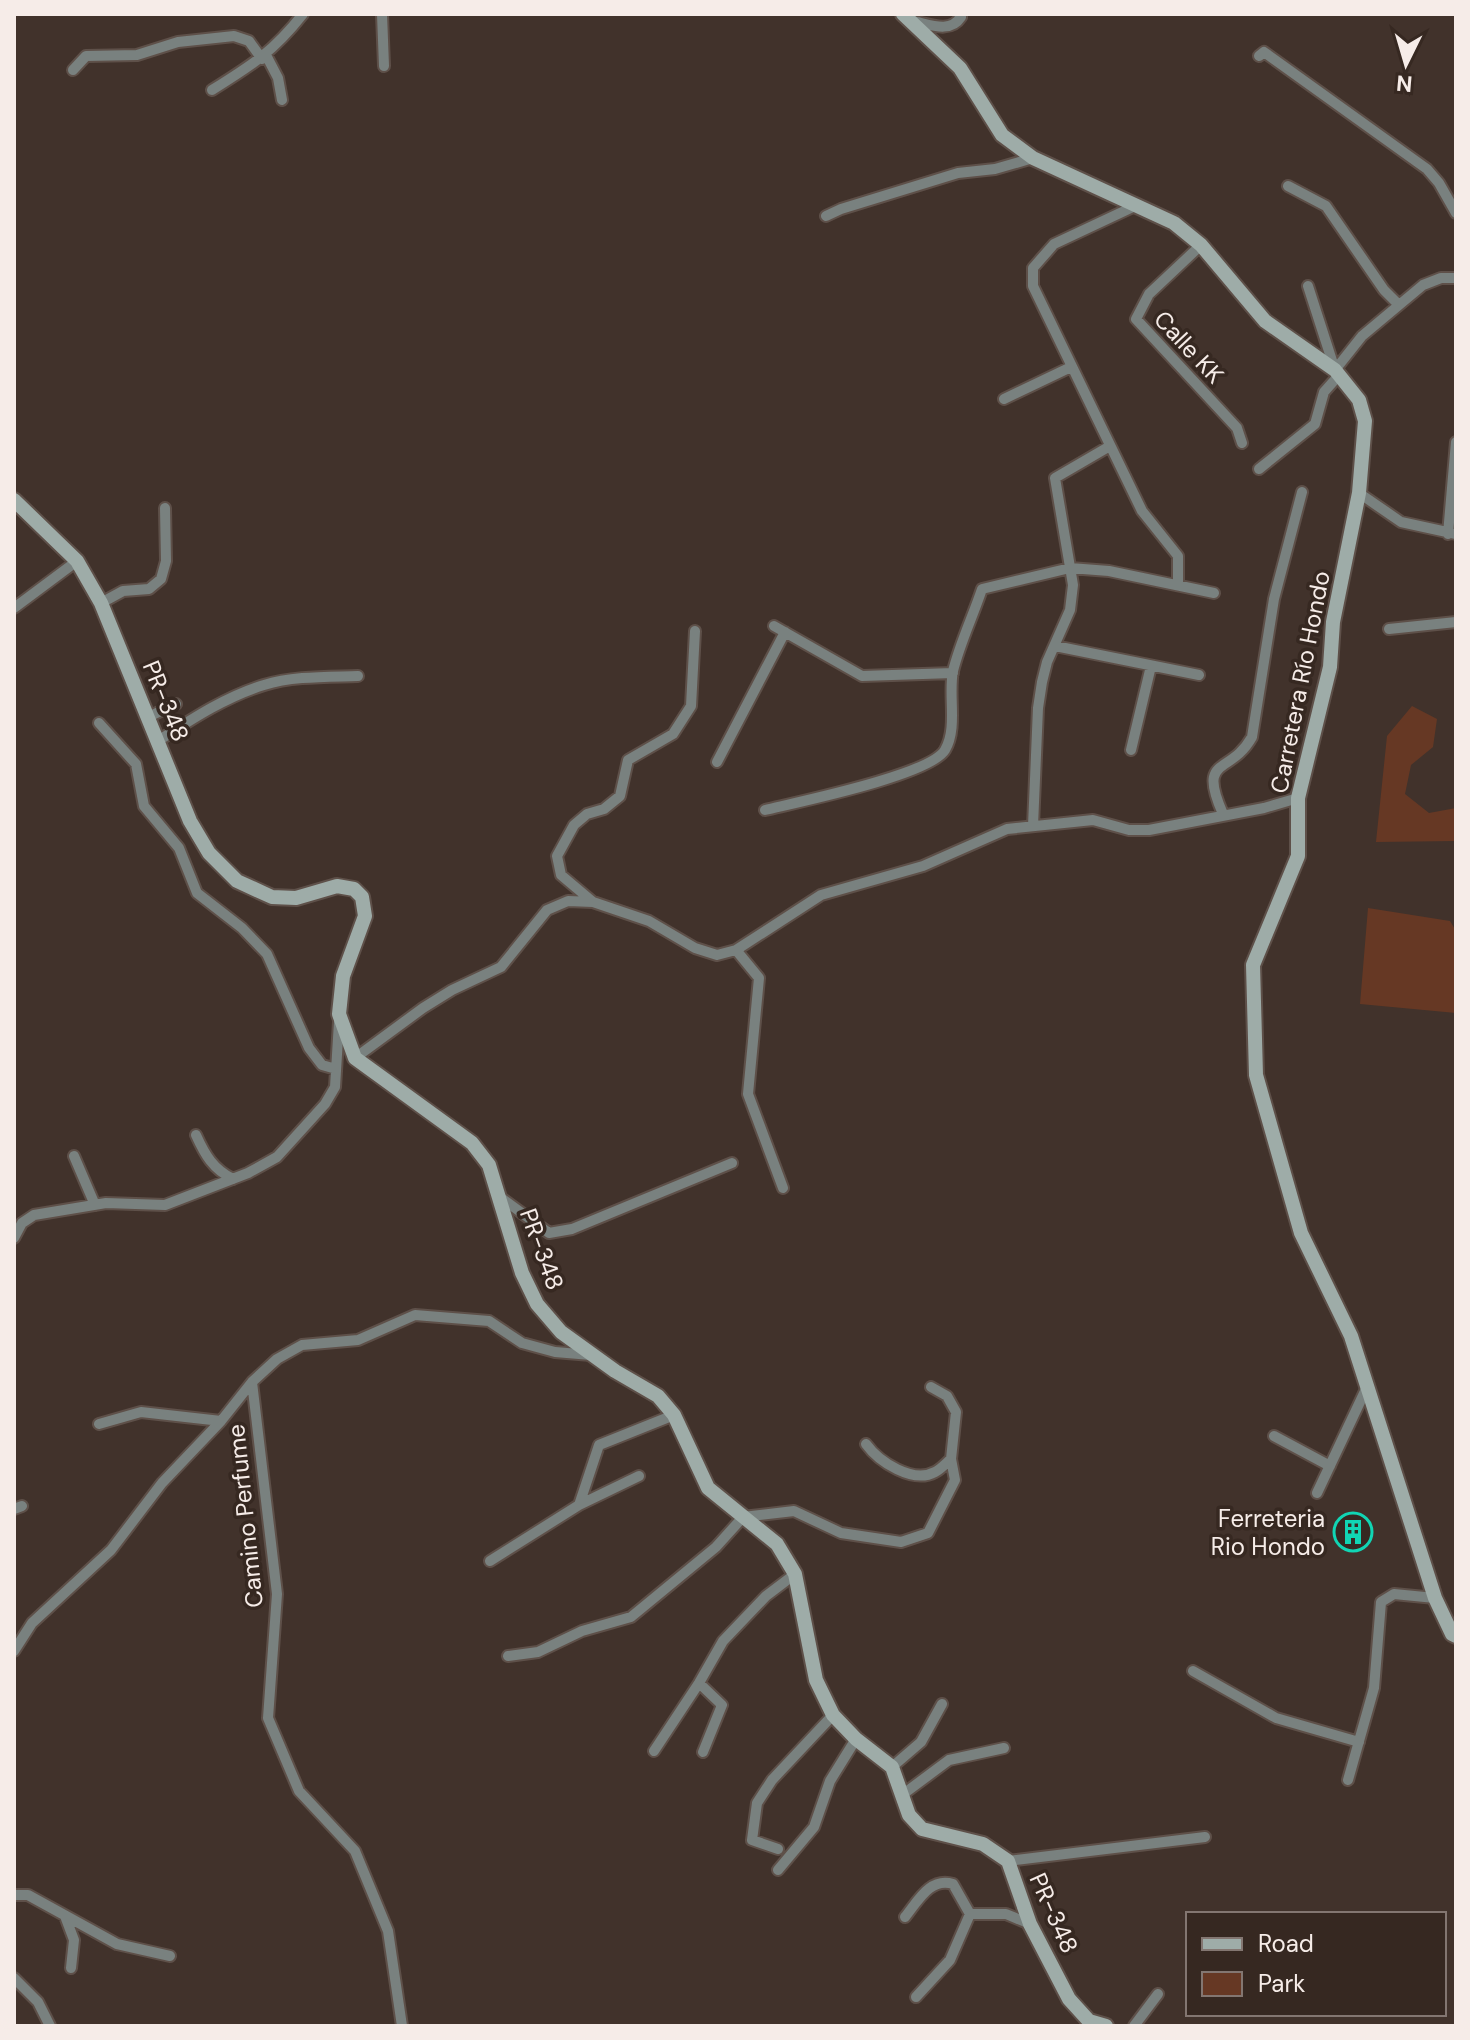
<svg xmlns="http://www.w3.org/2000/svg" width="1470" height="2040" font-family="'DM Sans',sans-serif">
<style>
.green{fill:#663824}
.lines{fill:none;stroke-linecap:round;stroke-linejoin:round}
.street-casing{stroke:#5e5049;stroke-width:14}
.secondary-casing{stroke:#5e5049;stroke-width:18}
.street{stroke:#79817f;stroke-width:10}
.secondary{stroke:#9eaca8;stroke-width:14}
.labels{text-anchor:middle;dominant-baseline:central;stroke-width:7;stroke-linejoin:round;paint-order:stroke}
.street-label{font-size:24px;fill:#f6ece8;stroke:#362821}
.poi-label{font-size:24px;fill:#f6ece8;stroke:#362821;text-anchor:end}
</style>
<rect width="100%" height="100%" fill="#41322b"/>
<path class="green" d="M1412,706L1437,719L1433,747L1411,765L1405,794L1429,813L1456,808V841L1376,842L1387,736Z
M1368,908L1450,921L1456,931V1013L1360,1004Z"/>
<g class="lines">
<g class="street-casing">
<path id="street" d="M382,14L384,66
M912,21C929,24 950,34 961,17L959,14
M266,55L278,78L282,100
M1259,56L1264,52L1427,169L1439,183L1456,213
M73,70L86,56L137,55L178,42L234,36L249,41L262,59
M212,90C252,65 273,52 303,14
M1288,186L1326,206L1384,290L1399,305
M1135,206L1054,244L1033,268V286L1142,511L1178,556V585
M826,216L841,209L958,173L995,169L1033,158
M1201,245L1149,294L1136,319L1237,428L1242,443
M1308,286L1335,370
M1335,370L1362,336L1423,285L1441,278H1456
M1004,399L1071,367
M1259,469L1315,424L1324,392L1340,374
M1359,493L1401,522L1456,534
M1448,534L1456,442
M101,603L123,591L149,589L161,579L166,561L165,508
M14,608L77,561
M774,626L862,676L953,673
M1389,629L1456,622
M1055,646L1199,675
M148,717L176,704
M99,723L136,764L144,806L179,848L197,893L242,928L267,954L309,1048L322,1065L336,1069
M158,741C192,719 225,697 264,685C293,676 327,677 358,676
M1131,750L1151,666
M717,762L785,632
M765,810C798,802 930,775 945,750C958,728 948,695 953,671C960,643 973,616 982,589L1070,568L1109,571L1214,593
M1223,814C1197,755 1230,776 1252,737L1274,599L1302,492
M1033,826L1038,708L1042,682L1047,662L1070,610L1073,585L1055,478L1110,446
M593,902L561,875L557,856L574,825L587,814L604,809L620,796L628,760L673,734L691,706L695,631
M736,950L759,978L748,1094L783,1188
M355,1058L423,1008L452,990L501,967L547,910L568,901L593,902L649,921L695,948L717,955L736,950L821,895L923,866L1007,829L1093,820L1129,830H1149L1264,808L1298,798
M196,1135C205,1155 213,1169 233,1179
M74,1156L95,1205
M500,1197L549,1233L572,1229L732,1163
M14,1238L22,1223L34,1215L106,1203L165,1205L248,1173L277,1157L325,1104L335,1087L339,1022
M252,1382L277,1594L268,1718L299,1791L355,1851L388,1931L402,2026
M99,1424L141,1412L221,1421
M1274,1436L1330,1466
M866,1444C879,1462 913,1484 935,1472C941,1469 946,1463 951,1459
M1317,1493L1367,1387
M579,1505L639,1476
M14,1509L22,1506
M490,1561L579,1505L599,1445L674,1415
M14,1651L32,1623L111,1550L162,1483L221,1421L252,1382L277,1359L302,1345L358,1340L415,1315L489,1321L522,1343L555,1352L591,1355
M508,1656L538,1652L582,1631L631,1617L716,1547L743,1517L794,1511L841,1533L901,1542L928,1533L955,1480L951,1459L956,1412L947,1396L931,1387
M1193,1671L1276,1718L1359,1742
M699,1683L722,1705L703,1752
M654,1751L699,1683L723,1641L766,1596L795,1574
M892,1767L921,1742L942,1704
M1348,1780L1374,1688L1381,1602L1394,1594L1435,1598
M902,1795L949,1760L1004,1748
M778,1849L752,1840L757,1803L772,1780L833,1715
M1008,1861L1205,1837
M778,1870L814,1827L830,1781L856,1739
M14,1895H28L117,1944L170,1956
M970,1914H1006L1030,1924
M65,1916L74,1940L71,1968
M905,1917C918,1901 930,1877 953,1884L970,1914L950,1960L916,1997
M14,1978L38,2002L50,2026
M1134,2026L1158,1994"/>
</g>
<g class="secondary-casing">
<path id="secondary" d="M903,14L960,68L1002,135L1033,158L1174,223L1201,245L1265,321L1335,370L1359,400L1365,421L1359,493L1333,622L1330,667L1298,798V856L1253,965L1256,1075L1301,1233L1351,1336L1435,1598L1452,1634L1456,1636
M14,500L77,561L101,603L190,821L209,853L237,881L272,897L296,898L337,886L354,889L362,897L365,916L343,976L339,1014L355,1058L472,1143L489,1165L522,1273L537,1304L561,1332L615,1371L658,1396L674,1415L708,1488L777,1544L795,1574L816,1680L833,1715L856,1739L892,1767L909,1815L922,1829L983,1844L1008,1861L1030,1924L1069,1999L1089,2021L1106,2026"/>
</g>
<use href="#street" class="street"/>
<use href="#secondary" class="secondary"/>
</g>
<defs>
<g id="building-ring" transform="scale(2)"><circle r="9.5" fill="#362821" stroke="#11d5b4" stroke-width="1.5"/><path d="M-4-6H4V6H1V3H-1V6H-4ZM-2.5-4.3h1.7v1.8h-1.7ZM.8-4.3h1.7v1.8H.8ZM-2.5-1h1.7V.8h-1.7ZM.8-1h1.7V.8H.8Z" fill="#11d5b4"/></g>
</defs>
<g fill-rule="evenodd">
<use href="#building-ring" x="1353" y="1532"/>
</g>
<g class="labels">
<g class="street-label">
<text transform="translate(1189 347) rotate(47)">Calle KK</text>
<text transform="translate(1300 682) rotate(-79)">Carretera Río Hondo</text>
<text transform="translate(166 701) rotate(68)">PR-348</text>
<text transform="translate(542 1249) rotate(70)">PR-348</text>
<text transform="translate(245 1516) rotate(-96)">Camino Perfume</text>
<text transform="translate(1054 1913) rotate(66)">PR-348</text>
</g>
<g class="poi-label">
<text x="1325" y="1518">Ferreteria<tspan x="1325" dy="28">Rio Hondo</tspan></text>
</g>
</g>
<rect width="1470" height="2040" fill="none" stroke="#f6ece8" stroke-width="32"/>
<rect x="1186" y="1912" width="260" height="104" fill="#362821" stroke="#837671" stroke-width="2"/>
<rect x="1202" y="1938" width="40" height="12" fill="#9eaca8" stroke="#837671" stroke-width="2"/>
<text x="1258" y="1952" font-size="24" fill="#f6ece8">Road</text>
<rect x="1202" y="1972" width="40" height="24" fill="#663824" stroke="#837671" stroke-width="2"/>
<text x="1258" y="1992" font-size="24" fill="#f6ece8">Park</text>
<g transform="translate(1406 64) rotate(185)" stroke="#362821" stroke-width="6" paint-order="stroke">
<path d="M0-6L14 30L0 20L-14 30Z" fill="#f6ece8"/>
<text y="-12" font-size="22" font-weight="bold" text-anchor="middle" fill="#f6ece8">N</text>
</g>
</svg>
